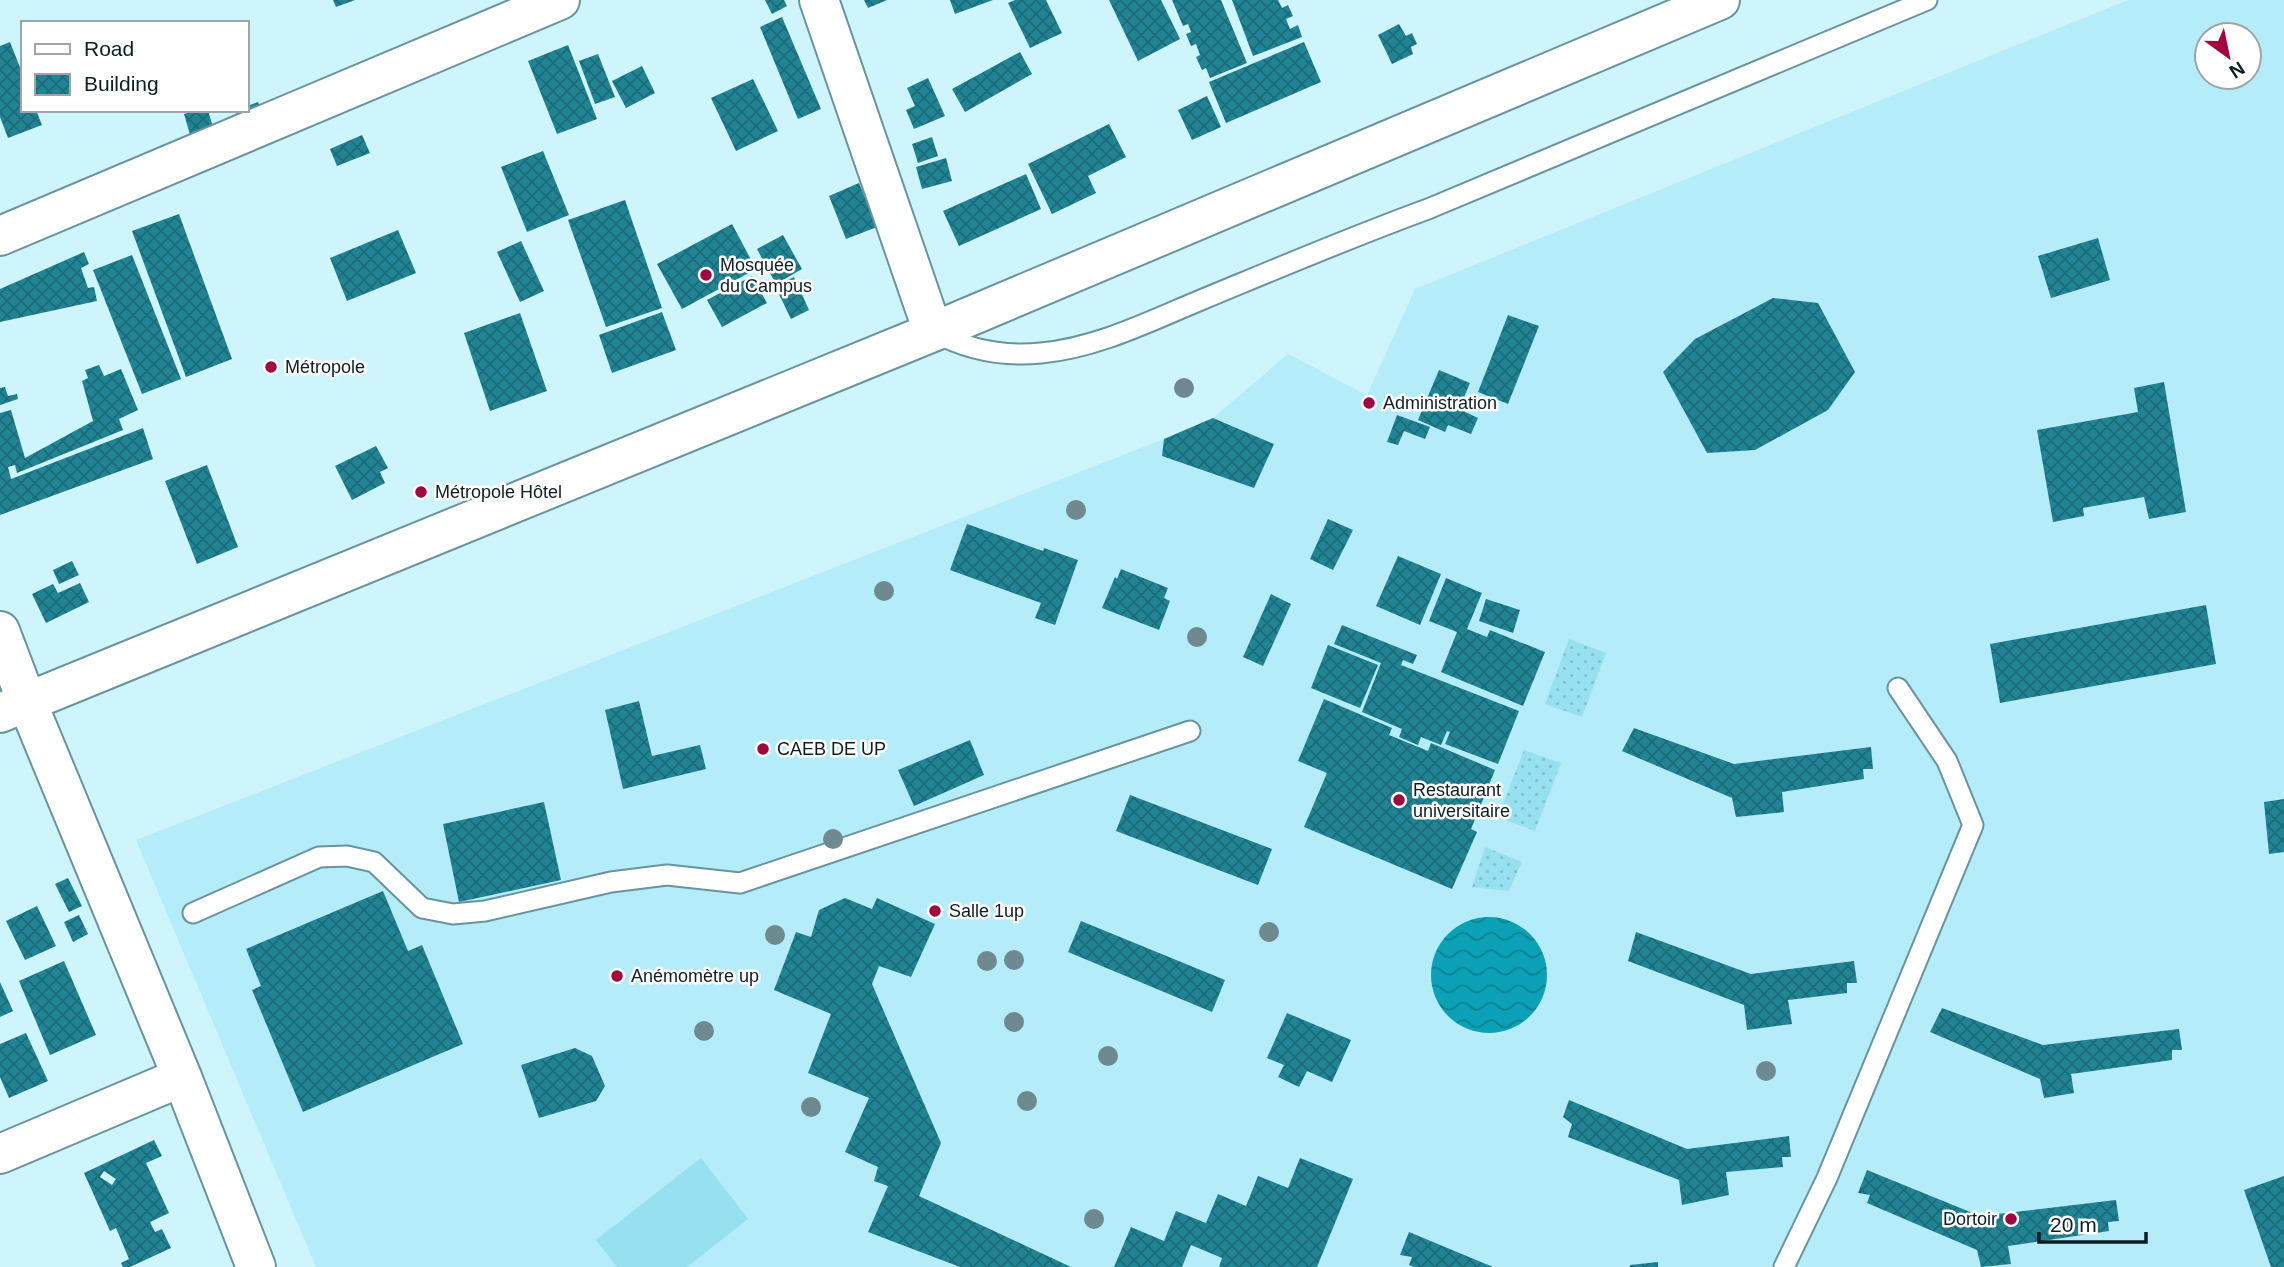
<svg xmlns="http://www.w3.org/2000/svg" width="2284" height="1267" font-family="Arial,sans-serif">
<style>
.built{fill:#b4edf9;fill-rule:evenodd}
.grass{fill:url(#grass-dots)}
.pitch{fill:#96e0ef}
.water{fill:url(#water-waves)}
.building{fill:url(#building-cross-hatch);fill-rule:evenodd}
.lines{fill:none;stroke-linecap:round;stroke-linejoin:round}
.service-casing{stroke:#68949d;stroke-width:23}
.minor-casing{stroke:#68949d;stroke-width:42}
.tertiary-casing{stroke:#68949d;stroke-width:42}
.service{stroke:#fff;stroke-width:19}
.minor{stroke:#fff;stroke-width:38}
.tertiary{stroke:#fff;stroke-width:38}
.tree{fill:#6e8a90}
.poi-dot{fill:#a2043f;stroke:#fff;stroke-width:2.5}
.labels{text-anchor:middle;dominant-baseline:central;stroke-width:5;stroke-linejoin:round;paint-order:stroke}
.poi-label{font-size:18px;fill:#0c1e22;stroke:#fff;text-anchor:start}
</style>
<defs>
<pattern id="grass-dots" width="8" height="8" patternUnits="userSpaceOnUse" patternTransform="scale(1.75)"><rect width="8" height="8" fill="#96e0ef"/><path d="M2 2h.1M6 6h.1" fill="none" stroke="#80c0cd" stroke-width="1.8" stroke-linecap="round"/></pattern>
<pattern id="water-waves" width="16" height="10" patternUnits="userSpaceOnUse" patternTransform="scale(1.75)"><rect width="16" height="10" fill="#0ca1b6"/><path d="M0 5q4-4 8 0t8 0" fill="none" stroke="#0a8394"/></pattern>
<pattern id="building-cross-hatch" width="8" height="8" patternUnits="userSpaceOnUse" patternTransform="scale(1.75)"><rect width="8" height="8" fill="#218494"/><path d="M0 0l8 8M0 8l8-8" fill="none" stroke="#1b6b78"/></pattern>
</defs>
<rect width="100%" height="100%" fill="#cff5fc"/>
<path class="built" d="M2128,0H2284V1267H316L136,840L1164,439L1213,418L1288,354L1367,395L1415,289ZM2207,35H2249V77H2207Z"/>
<path class="grass" d="M1569,639L1606,653L1582,717L1545,704Z
M1524,750L1561,763L1535,831L1498,817Z
M1485,847L1522,862L1509,891L1472,887Z"/>
<path class="pitch" d="M701,1158L748,1219L687,1267H617L596,1240Z"/>
<path class="water" d="M1431 975a58 58 0 1 1 116 0a58 58 0 1 1-116 0Z"/>
<path class="building" d="M333,0H355L336,7Z
M765,0H784L787,6L772,14Z
M864,0H887L868,8Z
M950,0H993L955,14Z
M1015,0H1046L1062,33L1030,48L1008,3Z
M1109,0H1161L1180,39L1138,61Z
M1172,0H1221L1247,63L1210,78L1206,68L1202,70L1196,57L1200,55L1196,44L1191,46L1186,34L1191,32L1188,24L1183,26Z
M1232,0H1278L1282,8L1288,5L1293,16L1286,19L1290,29L1298,25L1302,37L1253,56Z
M782,17L821,109L798,119L760,27Z
M1399,24L1406,36L1412,33L1417,44L1411,47L1413,54L1392,64L1378,35Z
M10,42L23,75V110H36L42,125L8,138L0,117V46Z
M1304,42L1321,82L1226,123L1209,82Z
M568,45L597,119L557,134L528,61Z
M1020,52L1032,74L965,112L952,89Z
M598,54L615,97L595,104L579,61Z
M642,66L655,93L626,108L612,81Z
M928,78L945,116L914,129L906,110L915,106L907,88Z
M753,79L778,131L736,151L711,98Z
M1207,96L1221,127L1192,140L1178,110Z
M258,102L266,122L243,131L235,110H247V106Z
M197,110H208L216,138L193,145L184,114Z
M1109,124L1126,157L1088,176L1096,193L1052,214L1028,164Z
M362,135L370,153L337,166L330,149Z
M932,137L938,156L918,163L912,144Z
M543,151L569,215L527,232L501,167Z
M946,158L952,181L922,189L916,167Z
M1026,174L1041,209L959,246L943,211Z
M859,183L877,227L846,239L829,196Z
M625,200L662,308L606,327L568,220Z
M179,214L232,359L186,377L132,231Z
M732,224L756,269L682,309L657,264Z
M398,230L416,273L347,301L330,258Z
M783,235L802,269L776,284L757,249Z
M2098,238L2110,280L2051,298L2038,256Z
M521,241L544,291L520,302L497,252Z
M84,252L89,264L81,268L88,288L94,287L97,301L0,322V289Z
M132,255L181,379L142,394L93,270Z
M752,276L767,303L722,327L707,300Z
M794,277L809,310L791,319L775,286Z
M1773,298L1818,303L1855,372L1828,410L1755,450L1707,453L1663,372L1695,339Z
M662,312L676,350L612,373L599,335Z
M520,313L547,391L490,411L464,333Z
M1508,315L1539,326L1508,404L1478,392Z
M99,365L104,376L121,369L138,410L119,419L123,430L17,473L15,465L8,467L11,479L143,428L153,459L0,515V413L11,410L25,458L93,421L82,381L88,378L85,370Z
M1439,370L1470,383L1459,409L1478,418L1471,434L1448,425L1445,432L1418,420Z
M2164,382L2186,512L2149,519L2144,497L2083,508L2084,516L2053,522L2037,430L2138,412L2134,388Z
M5,387L8,396L17,394L18,399L0,405V388Z
M1397,415L1430,427L1425,439L1404,431L1398,445L1387,442Z
M1213,418L1274,444L1254,488L1162,456L1164,439Z
M376,446L388,468L380,472L385,483L352,500L335,466Z
M207,465L238,547L197,564L165,481Z
M1328,519L1353,530L1333,570L1310,559Z
M967,524L1043,551L1044,548L1078,560L1055,625L1035,618L1041,603L950,570Z
M1398,556L1441,574L1420,625L1376,606Z
M72,561L79,575L59,584L53,570Z
M1121,569L1168,588L1164,598L1170,601L1159,630L1102,608L1115,577L1117,579Z
M1446,578L1482,593L1467,629L1487,637L1490,630L1545,652L1523,706L1441,672L1457,632L1429,621Z
M80,583L89,602L46,623L32,594L53,584L58,593Z
M1271,594L1291,604L1263,666L1243,657Z
M1486,599L1520,610L1513,633L1479,621Z
M2206,605L2216,664L2000,703L1990,644Z
M1342,625L1417,655L1413,664L1403,660L1401,665L1519,711L1498,764L1445,744L1450,732L1447,731L1441,745L1421,737L1418,745L1399,737L1402,729L1362,712L1381,663L1334,644Z
M1328,645L1378,665L1360,708L1311,688Z
M1324,699L1392,728L1389,735L1428,751L1431,743L1495,770L1471,829L1477,832L1452,889L1304,827L1327,773L1298,761Z
M639,701L652,756L700,745L706,769L623,789L605,710Z
M1634,728L1734,764L1871,747L1873,769H1863L1864,779L1782,792L1784,812L1736,817L1732,798L1622,751Z
M970,740L984,775L914,806L898,770Z
M1130,795L1272,849L1258,885L1116,831Z
M2284,799V852L2269,854L2264,802Z
M544,802L561,880L459,902L443,824Z
M68,878L82,906L69,912L55,884Z
M383,891L408,951L422,945L463,1044L303,1112L252,990L261,986L246,949Z
M845,898L872,909L877,898L935,924L911,977L879,966L872,984L941,1143L919,1196L1071,1267H960L868,1232L888,1186L874,1181L878,1167L845,1152L869,1098L808,1073L831,1014L774,990L796,932L811,937L819,910Z
M37,906L56,946L25,960L6,921Z
M79,915L88,934L73,942L64,922Z
M1081,921L1225,980L1212,1012L1068,952Z
M1636,932L1751,974L1854,961L1857,983H1847V993L1788,1000L1792,1024L1747,1030L1744,1005L1628,961Z
M64,961L96,1035L50,1055L19,981Z
M0,982L13,1011L0,1017Z
M1942,1008L2043,1045L2179,1029L2182,1050H2172V1060L2071,1074L2074,1093L2044,1098L2040,1079L1930,1032Z
M1287,1013L1351,1040L1332,1082L1307,1071L1299,1087L1278,1077L1284,1065L1267,1058Z
M26,1033L48,1081L9,1098L0,1077V1044Z
M575,1048L592,1056L605,1086L596,1101L539,1118L521,1065Z
M1569,1100L1687,1149L1789,1136L1791,1157H1782L1783,1167L1726,1172L1729,1195L1682,1205L1679,1180L1568,1137L1572,1124L1563,1117Z
M154,1140L162,1156L146,1163L169,1213L150,1222L155,1232L162,1229L171,1248L130,1267H123L121,1263L129,1259L116,1228L110,1231L84,1173ZM104,1171L116,1179L112,1185L100,1177Z
M1300,1158L1353,1179L1317,1267H1219L1222,1258L1191,1245L1182,1267H1114L1131,1227L1164,1241L1176,1211L1206,1223L1218,1194L1246,1206L1258,1176L1288,1188Z
M1867,1170L1980,1216L2116,1200L2119,1221L2108,1222L2109,1231L2008,1246L2011,1264L1981,1267L1977,1250L1867,1203L1870,1195L1858,1193Z
M2284,1176V1267H2271L2244,1190Z
M1409,1232L1493,1267H1414L1409,1265L1412,1257L1400,1255Z
M1658,1262V1267H1630V1265Z"/>
<g class="lines">
<g class="service-casing">
<path id="service" d="M934,332C968,350 1002,357 1041,353C1097,348 1150,321 1201,300C1276,269 1351,237 1428,209L1927,0
M193,913L319,857L347,856L374,862L422,908L453,914L485,911L611,882L667,875L740,883L1190,731
M1784,1267L1827,1178L1973,825L1947,761L1898,688"/>
</g>
<g class="minor-casing">
<path id="minor" d="M0,236L560,0
M0,631L27,702L182,1077L256,1267
M0,1154L182,1077"/>
</g>
<g class="tertiary-casing">
<path id="tertiary" d="M819,0L933,332
M0,713L933,332L1720,0"/>
</g>
<use href="#service" class="service"/>
<use href="#minor" class="minor"/>
<use href="#tertiary" class="tertiary"/>
</g>
<g class="tree">
<circle cx="1184" cy="388" r="10"/>
<circle cx="1076" cy="510" r="10"/>
<circle cx="884" cy="591" r="10"/>
<circle cx="1197" cy="637" r="10"/>
<circle cx="833" cy="839" r="10"/>
<circle cx="1269" cy="932" r="10"/>
<circle cx="775" cy="935" r="10"/>
<circle cx="1014" cy="960" r="10"/>
<circle cx="987" cy="961" r="10"/>
<circle cx="1014" cy="1022" r="10"/>
<circle cx="704" cy="1031" r="10"/>
<circle cx="1108" cy="1056" r="10"/>
<circle cx="1766" cy="1071" r="10"/>
<circle cx="1027" cy="1101" r="10"/>
<circle cx="811" cy="1107" r="10"/>
<circle cx="1094" cy="1219" r="10"/>
</g>
<g class="poi-dot">
<circle cx="706" cy="275" r="7"/>
<circle cx="271" cy="367" r="7"/>
<circle cx="1369" cy="403" r="7"/>
<circle cx="421" cy="492" r="7"/>
<circle cx="763" cy="749" r="7"/>
<circle cx="1399" cy="800" r="7"/>
<circle cx="935" cy="911" r="7"/>
<circle cx="617" cy="976" r="7"/>
<circle cx="2011" cy="1219" r="7"/>
</g>
<g class="labels">
<g class="poi-label">
<text x="720" y="265">Mosquée<tspan x="720" dy="21">du Campus</tspan></text>
<text x="285" y="367">Métropole</text>
<text x="1383" y="403">Administration</text>
<text x="435" y="492">Métropole Hôtel</text>
<text x="777" y="749">CAEB DE UP</text>
<text x="1413" y="790">Restaurant<tspan x="1413" dy="21">universitaire</tspan></text>
<text x="949" y="911">Salle 1up</text>
<text x="631" y="976">Anémomètre up</text>
<text x="1997" y="1219" text-anchor="end">Dortoir</text>
</g>
</g>
<rect x="21" y="21" width="228" height="91" fill="#ffffff" stroke="#9ea5a7" stroke-width="2"/>
<rect x="35" y="44" width="35" height="10" fill="#ffffff" stroke="#9ea5a7" stroke-width="2"/>
<text x="84" y="56" font-size="21" fill="#0c1e22">Road</text>
<rect x="35" y="74" width="35" height="21" fill="url(#building-cross-hatch)" stroke="#9ea5a7" stroke-width="2"/>
<text x="84" y="91" font-size="21" fill="#0c1e22">Building</text>
<g transform="translate(2228 56) rotate(147)"><circle r="33" fill="#ffffff" stroke="#9ea5a7" stroke-width="2"/>
<path d="M0-5L12 26L0 18L-12 26Z" fill="#a2043f"/>
<text y="-10" font-size="19" font-weight="bold" text-anchor="middle" fill="#0c1e22">N</text>
</g>
<path d="M2039 1232v10h107v-10" fill="none" stroke="#0c1e22" stroke-width="3.5"/>
<text x="2050" y="1232" font-size="21" fill="#0c1e22" stroke="#ffffff" stroke-width="5" paint-order="stroke">20 m</text>
</svg>
